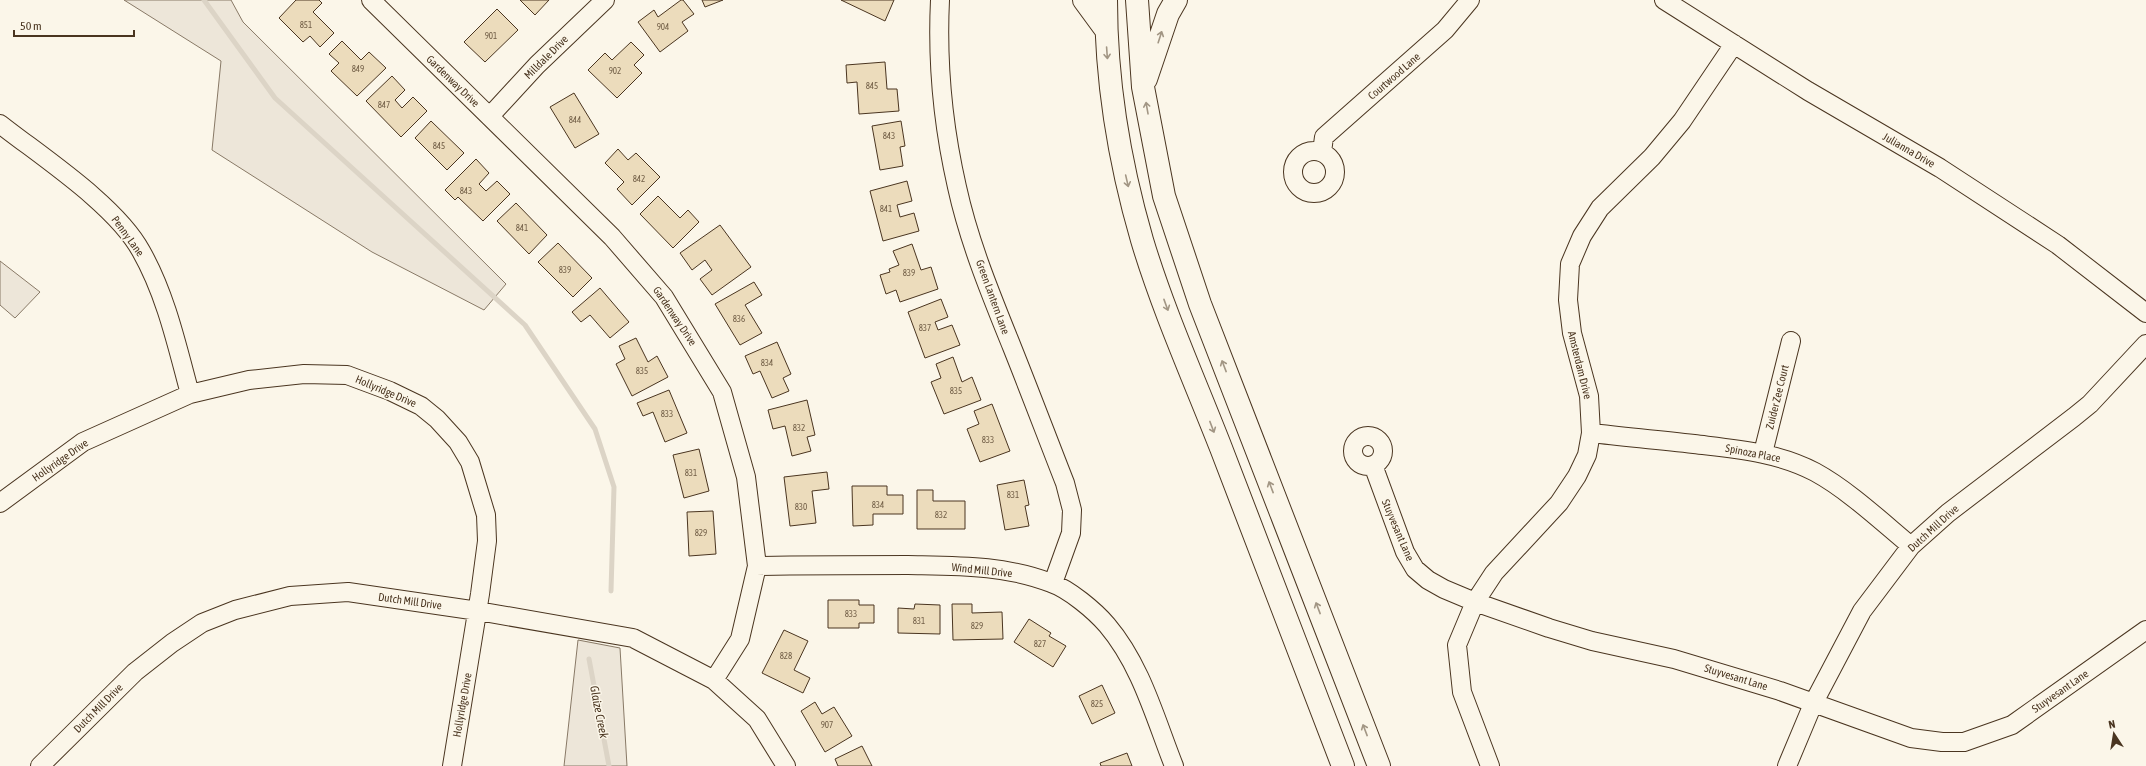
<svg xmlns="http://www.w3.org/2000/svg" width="2146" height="766" font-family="'Asap Condensed',sans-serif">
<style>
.green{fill:#ede6d9;stroke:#887966}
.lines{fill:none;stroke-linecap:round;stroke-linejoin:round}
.stream{stroke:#dcd4c6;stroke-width:5}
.building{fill:#ecdcbc;stroke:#4a3520}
.minor-casing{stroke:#4a3520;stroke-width:20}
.highway-casing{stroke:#4a3520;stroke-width:24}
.minor{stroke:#fbf6e9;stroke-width:18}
.highway{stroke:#fbf6e9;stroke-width:22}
.oneway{stroke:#a29684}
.labels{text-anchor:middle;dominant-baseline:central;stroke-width:3;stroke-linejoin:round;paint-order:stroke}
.number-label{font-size:9px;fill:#725f47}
.street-label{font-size:11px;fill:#4a3520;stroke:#fbf6e9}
.water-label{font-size:12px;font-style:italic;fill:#4a3520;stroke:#fbf6e9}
</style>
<rect width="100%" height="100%" fill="#fbf6e9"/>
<path class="green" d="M124,0H231L243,22L506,284L484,310L372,252L212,150L221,61Z
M0,261L40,292L15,318L0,305Z
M578,640L620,648L627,766H564Z"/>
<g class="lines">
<path class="stream" d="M204,0L275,98L525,325L595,429L614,487L611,591
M589,659L609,766"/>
</g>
<path class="building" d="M296,0H319L322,3L313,12L334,33L320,47L310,36L303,42L279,18Z
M520,0H549L535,15Z
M681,0H683L694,14L682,22L688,31L660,52L638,22L654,10L658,17Z
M702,0H723L705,7Z
M841,0H894L885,21Z
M497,9L518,30L485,62L464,42Z
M342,41L361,60L369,52L386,68L357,96L331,71L339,63L329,54Z
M631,42L644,55L634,65L642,73L617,98L588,70L605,53L612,60Z
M885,62L887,89H897L899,111L859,114L857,82L847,83L846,65Z
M392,76L405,90L395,100L402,108L413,97L427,111L401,137L366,101Z
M574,93L599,134L575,148L550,107Z
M431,121L464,153L447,170L415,138Z
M901,121L905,146L900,147L903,166L880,170L872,126Z
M618,149L628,160L636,153L660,177L632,205L617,189L624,182L605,163Z
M476,159L489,173L479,184L486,191L497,181L510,194L483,221L458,197L455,200L445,190Z
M907,181L912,201L897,205L900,217L914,213L919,231L883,241L870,191Z
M658,196L680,218L688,210L699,222L673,248L640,214Z
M516,203L547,235L529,254L497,221Z
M720,225L751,267L712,295L700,279L712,270L705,260L692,270L680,253Z
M558,243L592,278L573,297L538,262Z
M912,244L921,270L931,267L938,289L900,302L896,290L886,294L880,275L890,272L889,269L899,265L893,251Z
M754,282L762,295L745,305L762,333L740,345L715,304Z
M600,288L629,322L610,338L590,315L581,322L572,312Z
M941,299L948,317L935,322L938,330L952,325L960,345L925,358L908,312Z
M636,338L648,362L657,356L668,377L632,396L616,364L625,359L619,346Z
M777,342L791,374L783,378L789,391L772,398L760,371L753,374L745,356Z
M953,357L962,382L972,377L981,400L944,414L931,382L941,378L936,364Z
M669,390L687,433L665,442L653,412L643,416L637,403Z
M807,400L815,435L807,437L811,451L792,456L785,426L773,429L768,410Z
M992,404L1010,451L980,462L967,429L979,424L974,411Z
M699,449L709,491L684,498L673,455Z
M827,472L829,489L812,491L816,523L790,526L784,477Z
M1024,480L1029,505L1025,506L1029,526L1005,530L997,485Z
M852,486H887V495H903V514H873V525L853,526Z
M917,490H933V501H965V529H917Z
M713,511L716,554L689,556L687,512Z
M828,600H859V605H874V623H859V628H828Z
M915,604L940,605V634L898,633V608L914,609Z
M952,604H972V613L1002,612L1003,639L953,640Z
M1029,619L1051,633L1049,636L1066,646L1053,667L1014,642Z
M784,630L808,641L794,670L810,678L803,693L762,673Z
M1102,685L1115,713L1092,724L1079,696Z
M815,702L822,714L834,707L852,736L825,752L801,711Z
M862,746L872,766H838L835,759Z
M1127,753L1132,766H1101L1100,763Z"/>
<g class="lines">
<g class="minor-casing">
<path id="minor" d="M371,0L612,237L664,297L722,392L746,477L757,566L740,639L714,680
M940,0C937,62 943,126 957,187C969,242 991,295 1012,347C1030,392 1047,437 1065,483L1072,510L1071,533L1053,583
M1664,0L1808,91L1940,168L2058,245L2146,313
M490,116L537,65L605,0
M0,124C42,157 116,205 141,251C166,295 177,346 190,394
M1293 172a21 21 0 1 1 42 0a21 21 0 1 1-42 0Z
M1322,152L1324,137L1445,30L1470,0
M1591,433C1626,437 1660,440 1694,444C1735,449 1777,452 1815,472C1848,490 1881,521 1911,546
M1353 451a15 15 0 1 1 30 0a15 15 0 1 1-30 0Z
M1763,453L1791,341
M1373,465L1405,552L1415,569L1428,580L1444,589L1475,602L1549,628L1592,641L1674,659L1780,691L1911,738L1942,742H1964L2012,725L2146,630
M0,503L83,442L190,394L249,380L304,374L347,375L390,391L421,406L437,419L458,442L470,462L486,515L487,541L480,594L452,766
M757,566C807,565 858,565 908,565C956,566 1006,565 1051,583C1069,589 1095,611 1107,625C1141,665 1155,718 1174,766
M40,766L135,672L172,643L202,623L235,610L290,596L348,592L478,611L633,638L714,680L757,719L786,766
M1490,766L1462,692L1457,645L1475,602L1494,573L1559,503L1577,476L1587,455L1591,433L1589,396L1572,333L1568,300L1570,264L1582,236L1600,208L1652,157L1682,121L1734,44
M1787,766L1813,704L1862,611L1911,546L1948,513L2074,417L2090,404L2146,344"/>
</g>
<g class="highway-casing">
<path id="highway" d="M1084,0L1106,30
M1106,0C1106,81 1119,161 1142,240C1163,310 1194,379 1221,448C1262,554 1302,660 1343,766
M1137,0L1143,87L1164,196L1200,304L1379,766
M1146,79L1168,14L1176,0"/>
</g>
<use href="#minor" class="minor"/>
<use href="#highway" class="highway"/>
</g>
<defs><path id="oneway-shaft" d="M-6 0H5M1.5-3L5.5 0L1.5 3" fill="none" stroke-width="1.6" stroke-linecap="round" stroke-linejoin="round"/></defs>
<g class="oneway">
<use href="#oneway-shaft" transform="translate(1160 37) rotate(-72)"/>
<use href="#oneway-shaft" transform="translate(1107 53) rotate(86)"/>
<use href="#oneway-shaft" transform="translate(1147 108) rotate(-100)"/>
<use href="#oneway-shaft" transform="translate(1127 181) rotate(77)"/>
<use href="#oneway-shaft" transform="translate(1166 305) rotate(70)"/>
<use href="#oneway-shaft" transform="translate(1224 366) rotate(-111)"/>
<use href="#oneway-shaft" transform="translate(1212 427) rotate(69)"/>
<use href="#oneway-shaft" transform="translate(1271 487) rotate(-111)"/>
<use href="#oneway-shaft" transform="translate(1318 608) rotate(-111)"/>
<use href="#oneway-shaft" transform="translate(1365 730) rotate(-111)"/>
</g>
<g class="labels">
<g class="number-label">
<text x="306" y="25">851</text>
<text x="663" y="27">904</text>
<text x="491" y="36">901</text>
<text x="358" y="69">849</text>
<text x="615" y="71">902</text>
<text x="872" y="86">845</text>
<text x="384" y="105">847</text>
<text x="575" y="120">844</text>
<text x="889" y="136">843</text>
<text x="439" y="146">845</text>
<text x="639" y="179">842</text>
<text x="466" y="191">843</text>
<text x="886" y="209">841</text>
<text x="522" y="228">841</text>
<text x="565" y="270">839</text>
<text x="909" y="273">839</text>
<text x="739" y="319">836</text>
<text x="925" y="328">837</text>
<text x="767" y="363">834</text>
<text x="642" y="371">835</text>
<text x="956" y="391">835</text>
<text x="667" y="414">833</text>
<text x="799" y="428">832</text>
<text x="988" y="440">833</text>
<text x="691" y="473">831</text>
<text x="1013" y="495">831</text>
<text x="878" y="505">834</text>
<text x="801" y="507">830</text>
<text x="941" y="515">832</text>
<text x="701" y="533">829</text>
<text x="851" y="614">833</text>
<text x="919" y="621">831</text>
<text x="977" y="626">829</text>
<text x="1040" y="644">827</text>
<text x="786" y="656">828</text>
<text x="1097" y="704">825</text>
<text x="827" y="725">907</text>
</g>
<g class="street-label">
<text transform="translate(546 57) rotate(-45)">Milldale Drive</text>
<text transform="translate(1394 76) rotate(-41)">Courtwood Lane</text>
<text transform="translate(453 81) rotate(44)">Gardenway Drive</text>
<text transform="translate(1909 150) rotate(30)">Julianna Drive</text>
<text transform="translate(128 236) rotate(54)">Penny Lane</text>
<text transform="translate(993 297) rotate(70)">Green Lantern Lane</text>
<text transform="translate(675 316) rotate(56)">Gardenway Drive</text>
<text transform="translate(1580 365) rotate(76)">Amsterdam Drive</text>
<text transform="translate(386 391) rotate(23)">Hollyridge Drive</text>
<text transform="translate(1777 397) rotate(-76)">Zuider Zee Court</text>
<text transform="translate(1753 453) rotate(11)">Spinoza Place</text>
<text transform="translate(60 460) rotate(-35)">Hollyridge Drive</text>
<text transform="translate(1933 528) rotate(-42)">Dutch Mill Drive</text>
<text transform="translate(1398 530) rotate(67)">Stuyvesant Lane</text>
<text transform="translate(982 570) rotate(6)">Wind Mill Drive</text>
<text transform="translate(410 601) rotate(8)">Dutch Mill Drive</text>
<text transform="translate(1736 677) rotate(17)">Stuyvesant Lane</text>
<text transform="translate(2060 691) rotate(-35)">Stuyvesant Lane</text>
<text transform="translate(462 705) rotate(-80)">Hollyridge Drive</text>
<text transform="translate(98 708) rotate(-45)">Dutch Mill Drive</text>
</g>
<g class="water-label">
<text transform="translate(599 712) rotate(79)">Glaize Creek</text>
</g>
</g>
<g transform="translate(2114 734) rotate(348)" stroke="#fbf6e9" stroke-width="3" paint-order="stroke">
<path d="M0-3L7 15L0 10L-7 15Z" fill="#4a3520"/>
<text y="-6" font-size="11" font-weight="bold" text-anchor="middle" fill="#4a3520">N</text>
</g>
<path d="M14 30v6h120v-6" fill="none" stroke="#4a3520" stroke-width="2"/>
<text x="20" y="30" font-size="12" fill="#4a3520" stroke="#fbf6e9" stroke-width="3" paint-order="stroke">50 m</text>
</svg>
